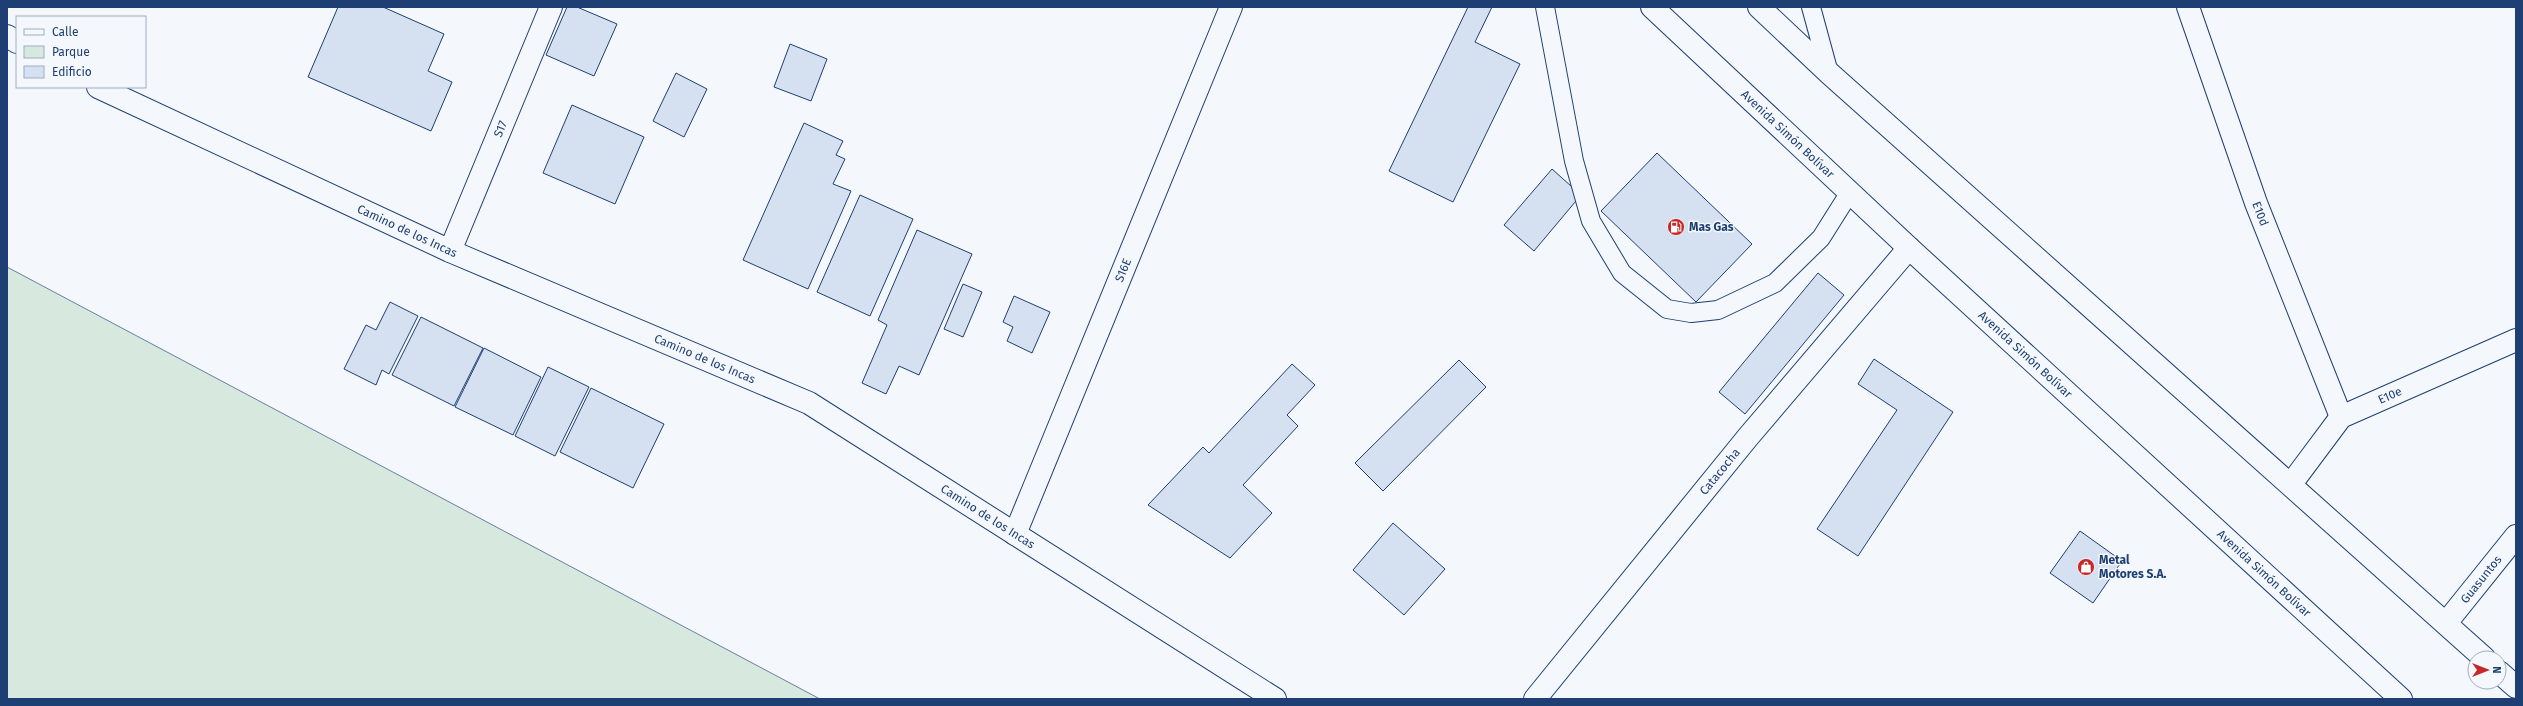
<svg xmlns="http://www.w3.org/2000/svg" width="2523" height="706" font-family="'Fira Sans',sans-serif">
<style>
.green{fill:#d7e8df;stroke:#687fa3}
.building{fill:#d5e0f0;stroke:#1d3f73}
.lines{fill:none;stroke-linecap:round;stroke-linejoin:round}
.lane-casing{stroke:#1d3f73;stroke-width:20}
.street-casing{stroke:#1d3f73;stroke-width:24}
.highway-casing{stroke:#1d3f73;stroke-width:24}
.lane{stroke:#f4f7fb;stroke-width:18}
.street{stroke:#f4f7fb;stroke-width:22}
.highway{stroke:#f4f7fb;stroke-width:22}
.labels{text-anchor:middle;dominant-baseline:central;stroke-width:3;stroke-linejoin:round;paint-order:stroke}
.street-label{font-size:12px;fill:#1d3f73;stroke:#f4f7fb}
.poi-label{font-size:12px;font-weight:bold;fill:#1d3f73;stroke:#f4f7fb;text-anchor:start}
</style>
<rect width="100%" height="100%" fill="#f4f7fb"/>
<path class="green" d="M7,267L820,699H7Z"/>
<path class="building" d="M338,7H383L444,34L428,71L452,82L431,131L308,77Z
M567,7H577L617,24L594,76L546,55Z
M1468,7H1492L1475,42L1520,64L1453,202L1389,171Z
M790,44L827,59L811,101L774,87Z
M676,73L707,89L684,137L653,121Z
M572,105L644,137L615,204L543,173Z
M804,123L843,141L836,155L845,159L833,184L851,191L808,289L743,260Z
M1657,153L1752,244L1696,302L1601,211Z
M1552,169L1581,195L1534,251L1504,225Z
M860,195L913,219L870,316L817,292Z
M917,230L972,254L919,375L899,366L886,394L862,383L887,325L878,320Z
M1818,273L1844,295L1745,414L1719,392Z
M963,284L982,292L963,337L944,329Z
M1014,296L1050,312L1032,353L1007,341L1013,327L1003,322Z
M390,302L418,316L389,374L382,370L376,385L344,369L366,325L376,330Z
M421,317L483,348L454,406L392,375Z
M484,348L541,377L513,435L455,407Z
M1874,359L1953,412L1858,556L1817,529L1897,410L1858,384Z
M1459,360L1486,387L1383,491L1355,463Z
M1292,364L1315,385L1287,415L1298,426L1243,485L1272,513L1230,558L1148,505L1203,447L1209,453Z
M548,367L589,387L555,456L515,436Z
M591,388L664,424L633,488L560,452Z
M1393,523L1445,569L1404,615L1353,570Z
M2080,531L2122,561L2093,603L2050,573Z"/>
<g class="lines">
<g class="lane-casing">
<path id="lane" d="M1545,7L1574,161L1591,221L1622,273L1667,309L1691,313L1718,310L1775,283L1821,238L1850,192
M1811,7L1829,73"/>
</g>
<g class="street-casing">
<g id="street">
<path id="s1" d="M2188,7L2256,203L2341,417"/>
<path d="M7,36L17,42"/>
<path id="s2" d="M98,87L450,251L809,403L1275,699"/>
<path id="s3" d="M450,251L551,7"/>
<path id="s4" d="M2291,484L2341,417L2516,340"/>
<path id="s5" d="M1015,534L1231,7"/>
<path id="s6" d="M2446,623L2516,536"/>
<path id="s7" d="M1535,699L1748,437L1909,248"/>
</g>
</g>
<g class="highway-casing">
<g id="highway">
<path id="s8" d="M1652,7L1909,248L2401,699"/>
<path d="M1759,7L1829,73L2484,658"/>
<path d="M2499,672L2516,687"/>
</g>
</g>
<use href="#lane" class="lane"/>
<use href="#street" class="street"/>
<use href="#highway" class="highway"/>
</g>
<defs>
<g id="fuel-disc" transform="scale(0.9)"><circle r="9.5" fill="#c62828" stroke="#f4f7fb"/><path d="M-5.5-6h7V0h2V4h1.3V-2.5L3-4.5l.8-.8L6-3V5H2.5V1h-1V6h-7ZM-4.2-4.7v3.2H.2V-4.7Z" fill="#fff"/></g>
<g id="shop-disc" transform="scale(0.9)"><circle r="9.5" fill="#c62828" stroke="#f4f7fb"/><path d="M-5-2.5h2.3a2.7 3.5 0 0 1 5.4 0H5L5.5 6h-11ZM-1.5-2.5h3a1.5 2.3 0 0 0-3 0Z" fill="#fff"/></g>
</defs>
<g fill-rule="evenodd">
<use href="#fuel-disc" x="1676" y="227"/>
<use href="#shop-disc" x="2086" y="567"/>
</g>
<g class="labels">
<g class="street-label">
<text stroke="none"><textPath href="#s3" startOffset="132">S17</textPath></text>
<text stroke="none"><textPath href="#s8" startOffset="186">Avenida Simón Bolívar</textPath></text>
<text stroke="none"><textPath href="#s1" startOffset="219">E10d</textPath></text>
<text stroke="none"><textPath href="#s2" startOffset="341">Camino de los Incas</textPath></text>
<text stroke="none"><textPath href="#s5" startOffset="285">S16E</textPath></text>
<text stroke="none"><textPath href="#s8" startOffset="510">Avenida Simón Bolívar</textPath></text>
<text stroke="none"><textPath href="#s2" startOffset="665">Camino de los Incas</textPath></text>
<text stroke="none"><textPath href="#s4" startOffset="137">E10e</textPath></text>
<text stroke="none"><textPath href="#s7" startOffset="293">Catacocha</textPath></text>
<text stroke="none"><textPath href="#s2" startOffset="990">Camino de los Incas</textPath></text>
<text stroke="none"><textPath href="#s8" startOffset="834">Avenida Simón Bolívar</textPath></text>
<text stroke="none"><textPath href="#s6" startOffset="56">Guasuntos</textPath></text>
</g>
<g class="poi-label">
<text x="1689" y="227">Mas Gas</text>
<text x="2099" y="560">Metal<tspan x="2099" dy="14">Motores S.A.</tspan></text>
</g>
</g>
<rect width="2523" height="706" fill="none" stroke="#1d3f73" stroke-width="16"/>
<rect x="16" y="16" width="130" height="72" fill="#f4f7fb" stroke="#9eadc5"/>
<rect x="24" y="29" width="20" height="6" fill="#f4f7fb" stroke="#9eadc5"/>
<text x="52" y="36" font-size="12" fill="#1d3f73">Calle</text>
<rect x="24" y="46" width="20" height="12" fill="#d7e8df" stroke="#9eadc5"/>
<text x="52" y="56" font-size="12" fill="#1d3f73">Parque</text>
<rect x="24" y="66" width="20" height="12" fill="#d5e0f0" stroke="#9eadc5"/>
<text x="52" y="76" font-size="12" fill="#1d3f73">Edificio</text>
<g transform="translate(2487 670) rotate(90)"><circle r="19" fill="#f4f7fb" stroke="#9eadc5"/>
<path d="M0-3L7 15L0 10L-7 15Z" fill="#c62828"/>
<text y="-6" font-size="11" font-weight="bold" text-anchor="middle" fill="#1d3f73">N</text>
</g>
</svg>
